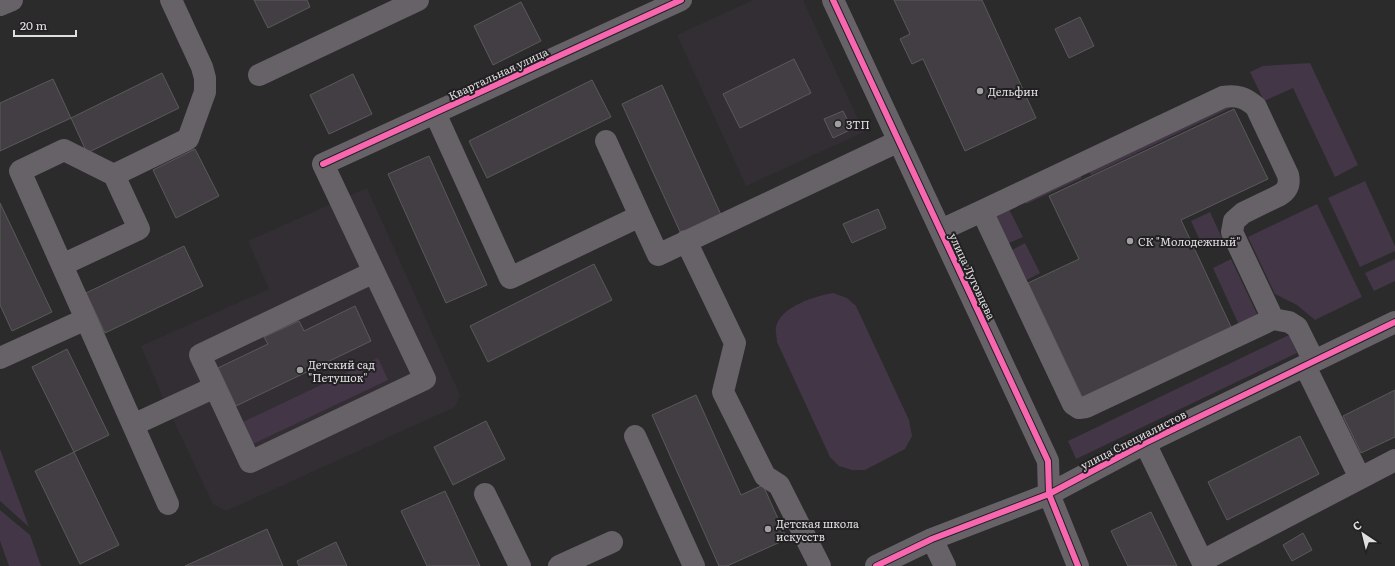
<svg xmlns="http://www.w3.org/2000/svg" width="1395" height="566" font-family="Literata,serif">
<style>
.built{fill:#332e34}
.green{fill:#433646}
.building{fill:#433e43;stroke:#5a5a5a}
.lines{fill:none;stroke-linecap:round;stroke-linejoin:round}
.minor{stroke:#676168;stroke-width:22}
.cycleway-casing{stroke:#222022;stroke-width:8}
.cycleway{stroke:#f766af;stroke-width:6}
.poi-dot{fill:#a1a0a1;stroke:#222022;stroke-width:1.5}
.labels{text-anchor:middle;dominant-baseline:central;stroke-width:4;stroke-linejoin:round;paint-order:stroke}
.street-label{font-size:11px;fill:#e0dfe0;stroke:#222022}
.poi-label{font-size:11px;fill:#e0dfe0;stroke:#222022;text-anchor:start}
</style>
<rect width="100%" height="100%" fill="#2b2b2b"/>
<path class="built" d="M753,0H803L864,132L746,186L677,35Z
M367,188L460,395L455,407L226,511L213,504L168,409L141,346L269,289L248,241Z"/>
<path class="green" d="M1310,63L1358,165L1335,177L1293,88L1264,101L1250,72L1263,66Z
M1231,104L1232,107L1091,175L1089,171Z
M1080,175L1082,178L1026,204L1025,201Z
M1365,181L1395,246V251L1360,267L1328,198Z
M1006,203L1023,237L1009,243L993,209Z
M1317,204L1362,297L1315,320L1297,305L1275,294L1248,237Z
M1210,212L1222,238L1203,247L1191,221Z
M1025,243L1040,273L1027,280L1012,250Z
M1231,259L1258,316L1239,325L1213,268Z
M1395,259V281L1374,291L1365,273Z
M833,293L847,298L856,306L909,420L912,436L905,449L865,470H852L839,466L830,457L777,342C777,338 775,331 776,327C780,307 815,296 833,293Z
M1289,335L1297,353L1076,459L1068,441Z
M378,358L388,380L253,444L243,422Z
M0,449L29,527L0,501Z
M0,510L30,535L41,566H9L0,541Z"/>
<path class="building" d="M254,0H307L310,7L268,28Z
M894,0H982L1036,118L965,151L923,59L912,64L900,39L910,34Z
M521,2L541,41L493,65L474,26Z
M1080,17L1094,46L1069,58L1055,29Z
M794,59L811,93L740,128L723,94Z
M162,73L179,108L87,153L71,118Z
M353,74L372,114L329,134L310,95Z
M53,79L71,118L0,151V103Z
M592,80L611,117L487,178L469,141Z
M662,85L722,217L682,236L622,104Z
M1234,109L1268,179L1181,220L1232,329L1083,399L1028,283L1079,259L1049,196Z
M843,111L852,129L833,138L824,119Z
M195,149L219,196L176,218L153,170Z
M429,156L487,285L446,303L388,174Z
M0,203L52,312L12,331L0,305Z
M878,209L886,228L852,243L843,224Z
M184,246L203,286L105,333L86,293Z
M594,264L612,300L488,362L470,326Z
M355,306L371,341L236,406L218,368L268,344L264,337L299,321L304,331Z
M67,349L109,435L74,452L32,367Z
M1395,390V437L1361,453L1343,416Z
M696,395L741,495L763,485L787,539L727,566H719L652,415Z
M486,421L505,459L453,485L434,447Z
M1300,436L1319,474L1227,520L1208,482Z
M74,452L119,545L80,564L35,471Z
M445,491L480,566H427L401,511Z
M1151,512L1166,543L1177,566H1128L1111,531Z
M267,529L283,566H185Z
M1303,533L1312,550L1292,561L1283,545Z
M336,542L347,566H299L297,561Z"/>
<g class="lines">
<path class="minor" d="M833,0L1048,461L1049,494L1078,566
M0,5L12,0
M259,75L418,0
M435,113L510,278L640,216L658,255L899,141
M606,141L640,216
M114,175L188,139L205,92V78L202,67L171,0
M941,230L982,211
M686,241L735,343L723,392L765,476L779,485L820,566
M62,265L139,229L114,175L64,150L20,171L86,319
M374,272L425,379L250,462L200,355Z
M374,272L323,164L681,0
M1273,319L1232,232L1234,221L1243,213L1280,195C1288,190 1290,184 1288,175L1256,107C1245,97 1237,95 1223,97L982,211L1073,404L1079,408L1086,407L1273,319L1289,322L1297,327L1314,361
M0,358L86,319L168,504
M1305,366L1360,478
M133,425L215,387
M635,436L694,566
M1145,443L1202,561L1395,460
M485,494L520,566
M932,539L945,566
M559,566L612,542
M876,566L932,539L1049,494L1145,443L1395,322"/>
<g class="cycleway-casing">
<path id="cycleway" d="M833,0L1048,461L1049,494L1078,566
M323,164L681,0
M876,566L932,539L1049,494L1145,443L1395,322"/>
</g>
<use href="#cycleway" class="cycleway"/>
</g>
<g class="poi-dot">
<circle cx="980" cy="91" r="4"/>
<circle cx="838" cy="124" r="4"/>
<circle cx="1130" cy="241" r="4"/>
<circle cx="300" cy="370" r="4"/>
<circle cx="768" cy="529" r="4"/>
</g>
<g class="labels">
<g class="street-label">
<text transform="translate(498 73) rotate(-25)">Квартальная улица</text>
<text transform="translate(973 276) rotate(65)">улица Луговцева</text>
<text transform="translate(1133 439) rotate(-27)">улица Специалистов</text>
</g>
<g class="poi-label">
<text x="988" y="91">Дельфин</text>
<text x="846" y="124">ЗТП</text>
<text x="1138" y="241">СК "Молодежный"</text>
<text x="308" y="364">Детский сад<tspan x="308" dy="13">"Петушок"</tspan></text>
<text x="776" y="523">Детская школа<tspan x="776" dy="13">искусств</tspan></text>
</g>
</g>
<g transform="translate(1363 534) rotate(325)" stroke="#222022" stroke-width="3" paint-order="stroke">
<path d="M0-3L7 15L0 10L-7 15Z" fill="#e0dfe0"/>
<text y="-6" font-size="11" font-weight="bold" text-anchor="middle" fill="#e0dfe0">С</text>
</g>
<path d="M14 30v6h62v-6" fill="none" stroke="#e0dfe0" stroke-width="2"/>
<text x="20" y="30" font-size="12" fill="#e0dfe0" stroke="#222022" stroke-width="3" paint-order="stroke">20 m</text>
</svg>
